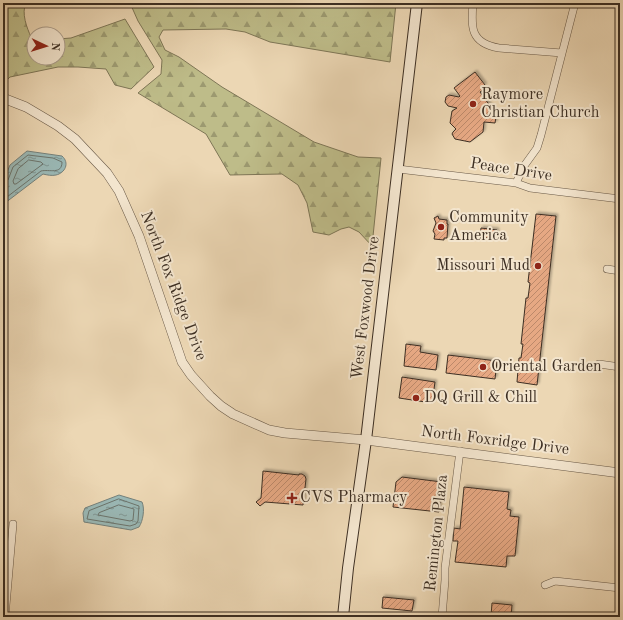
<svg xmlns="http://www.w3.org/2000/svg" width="623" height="620" font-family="'Old Standard TT',serif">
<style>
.forest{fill:url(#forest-firs);stroke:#7e7656}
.water{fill:url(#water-ripples);stroke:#75817b}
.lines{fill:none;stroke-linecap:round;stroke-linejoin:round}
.shore{stroke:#6c746c;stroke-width:1}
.building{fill:url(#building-hatch);stroke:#3d2f23;filter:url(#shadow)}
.minor-casing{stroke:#695947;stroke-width:8}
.tertiary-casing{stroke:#695947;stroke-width:10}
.secondary-casing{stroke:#3d2f23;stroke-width:12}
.minor{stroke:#f3e5ce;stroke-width:7}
.tertiary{stroke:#f3e5ce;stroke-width:9}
.secondary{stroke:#f3e5ce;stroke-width:10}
.poi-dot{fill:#8f2418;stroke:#f3e5ce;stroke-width:1.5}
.labels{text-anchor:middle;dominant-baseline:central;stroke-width:4;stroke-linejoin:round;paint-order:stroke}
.poi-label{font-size:16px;fill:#3d2f23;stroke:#f3e5ce;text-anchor:start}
.street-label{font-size:16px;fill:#3d2f23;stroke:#f3e5ce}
</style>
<defs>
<pattern id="forest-firs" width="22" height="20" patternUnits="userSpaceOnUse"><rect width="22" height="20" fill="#bebc89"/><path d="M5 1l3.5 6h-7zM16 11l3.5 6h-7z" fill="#9c9970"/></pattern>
<pattern id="water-ripples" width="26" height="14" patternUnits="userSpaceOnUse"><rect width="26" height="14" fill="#9ab8b5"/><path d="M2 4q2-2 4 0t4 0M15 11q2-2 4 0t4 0" fill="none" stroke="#7f9693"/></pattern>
<pattern id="building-hatch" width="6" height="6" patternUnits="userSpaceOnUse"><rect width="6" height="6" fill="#e6a883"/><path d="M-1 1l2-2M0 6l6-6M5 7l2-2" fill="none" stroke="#bc896b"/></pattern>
<filter id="shadow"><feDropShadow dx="2" dy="-2" stdDeviation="1" flood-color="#0004"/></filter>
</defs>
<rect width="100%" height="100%" fill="#ecd7b4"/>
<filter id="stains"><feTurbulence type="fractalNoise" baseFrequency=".005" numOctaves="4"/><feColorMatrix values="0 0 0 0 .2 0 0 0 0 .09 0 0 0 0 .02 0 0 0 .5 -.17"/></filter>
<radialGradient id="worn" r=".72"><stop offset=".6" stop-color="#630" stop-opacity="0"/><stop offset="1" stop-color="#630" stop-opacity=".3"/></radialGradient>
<path class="forest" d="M5,3H26C21,13 27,28 31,37L34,38V58H58V39L71,38L125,19L154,67L131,89L115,85L106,69L78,67H58L10,77L3,84V19Z
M130,3H396L390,62L270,42L245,32L226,29L163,30L159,37L165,50L179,57L222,87L314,142L358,157L381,158L372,246L359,232L349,227L341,229L329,235L313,232L307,203L298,185L282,174L230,175L206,134L138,93L161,74L162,60L138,21Z"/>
<path class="water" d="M27,151L62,156C70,163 65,173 56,175C52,176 47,175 43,174L5,203L3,211V182L10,165Z
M119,495L142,502C145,509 143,521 139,527L131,530L84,522L83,513L85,508Z"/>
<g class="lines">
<path class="shore" d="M29,160L41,162L43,164L16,184H14L13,181L18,169Z
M3,182L8,180L13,167L28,155L53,158L62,162C62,175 49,169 41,171L3,200
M119,499L139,506L138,521L136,524L130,526L87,519L89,511Z
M119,505L134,509L133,520L130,521L98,515L99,513Z"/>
</g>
<path class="building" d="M475,72L485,85L481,88L483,90L480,92L493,110L486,116L496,117L495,123L484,122L483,132L470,142L455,139L452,134L453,132L456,129L450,123L452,111L457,108L448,106L445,102L446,97L449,95L459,97L460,96L454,88Z
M536,214L556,216L537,385L517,382L519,358H521L523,344H521L526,298H528L530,283L528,282Z
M438,216L439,219L447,220V224H448L447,238H444V240L434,239L435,234L433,231L436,223L434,218Z
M481,228L497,230L496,239L480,237Z
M406,344L421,346L420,352L438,355L436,370L404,366Z
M448,355L497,361L495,379L446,373Z
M402,377L435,382L432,403L399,398Z
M263,471L299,475V474H302L305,476L306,479L303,505L265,502L260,506L256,502L261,498Z
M402,477L442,482L439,512L393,507L396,482Z
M464,487L509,492L507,509L511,510L510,516L519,517L515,556H507L506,567L455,562L458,541H453L454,528L460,529Z
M383,597L414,600L412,611L382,608Z
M492,603L512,605L511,617H495L491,616Z"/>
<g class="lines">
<g class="minor-casing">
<path id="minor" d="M473,3C471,27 470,43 499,48L562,53
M398,169L516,183L530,188L620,199
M516,183L524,166L537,148L541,135L575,3
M607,269L620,271
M599,364L620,367
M545,585L555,581L620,588
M5,617L13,524
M442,617L445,580V568L460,451"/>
</g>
<g class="tertiary-casing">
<path id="tertiary" d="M3,98L26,107L58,126L75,139L107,173L119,191L139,236L182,362L191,375L210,396L221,406L233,414L269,430L285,433L366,440L620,473"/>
</g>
<g class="secondary-casing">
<path id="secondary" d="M343,617L348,568L366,440L417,3"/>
</g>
<use href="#minor" class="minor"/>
<use href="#tertiary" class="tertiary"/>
<use href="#secondary" class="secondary"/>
</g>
<g class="poi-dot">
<circle cx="473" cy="104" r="4"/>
<circle cx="441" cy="227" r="4"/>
<circle cx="538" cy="266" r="4"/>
<circle cx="483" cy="367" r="4"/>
<circle cx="416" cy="398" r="4"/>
<path d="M290 492h4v4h4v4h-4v4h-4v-4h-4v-4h4z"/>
</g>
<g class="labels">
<g class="poi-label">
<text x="481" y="95">Raymore<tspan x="481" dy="18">Christian Church</tspan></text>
<text x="449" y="218">Community<tspan x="449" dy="18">America</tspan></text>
<text x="530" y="266" text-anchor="end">Missouri Mud</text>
<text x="491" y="367">Oriental Garden</text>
<text x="424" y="398">DQ Grill &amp; Chill</text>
<text x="300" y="498">CVS Pharmacy</text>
</g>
<g class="street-label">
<text transform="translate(511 170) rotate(9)">Peace Drive</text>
<text transform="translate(173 286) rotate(69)">North Fox Ridge Drive</text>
<text transform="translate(366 308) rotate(-83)">West Foxwood Drive</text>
<text transform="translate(495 441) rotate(7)">North Foxridge Drive</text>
<text transform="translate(437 533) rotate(-84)">Remington Plaza</text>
</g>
</g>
<rect width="623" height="620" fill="none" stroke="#ecd7b4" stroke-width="16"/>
<rect x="4" y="4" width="615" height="612" fill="none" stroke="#3d2f23" stroke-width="2"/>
<rect x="8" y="8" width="607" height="604" fill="none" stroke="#3d2f23"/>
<g transform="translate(46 46) rotate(94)"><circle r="19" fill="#f3e5ce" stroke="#aa9c8a"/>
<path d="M0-3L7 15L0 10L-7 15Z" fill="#8f2418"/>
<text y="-6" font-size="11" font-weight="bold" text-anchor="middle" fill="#3d2f23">N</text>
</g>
<rect width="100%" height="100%" filter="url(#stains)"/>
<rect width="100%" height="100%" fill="url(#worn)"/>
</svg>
